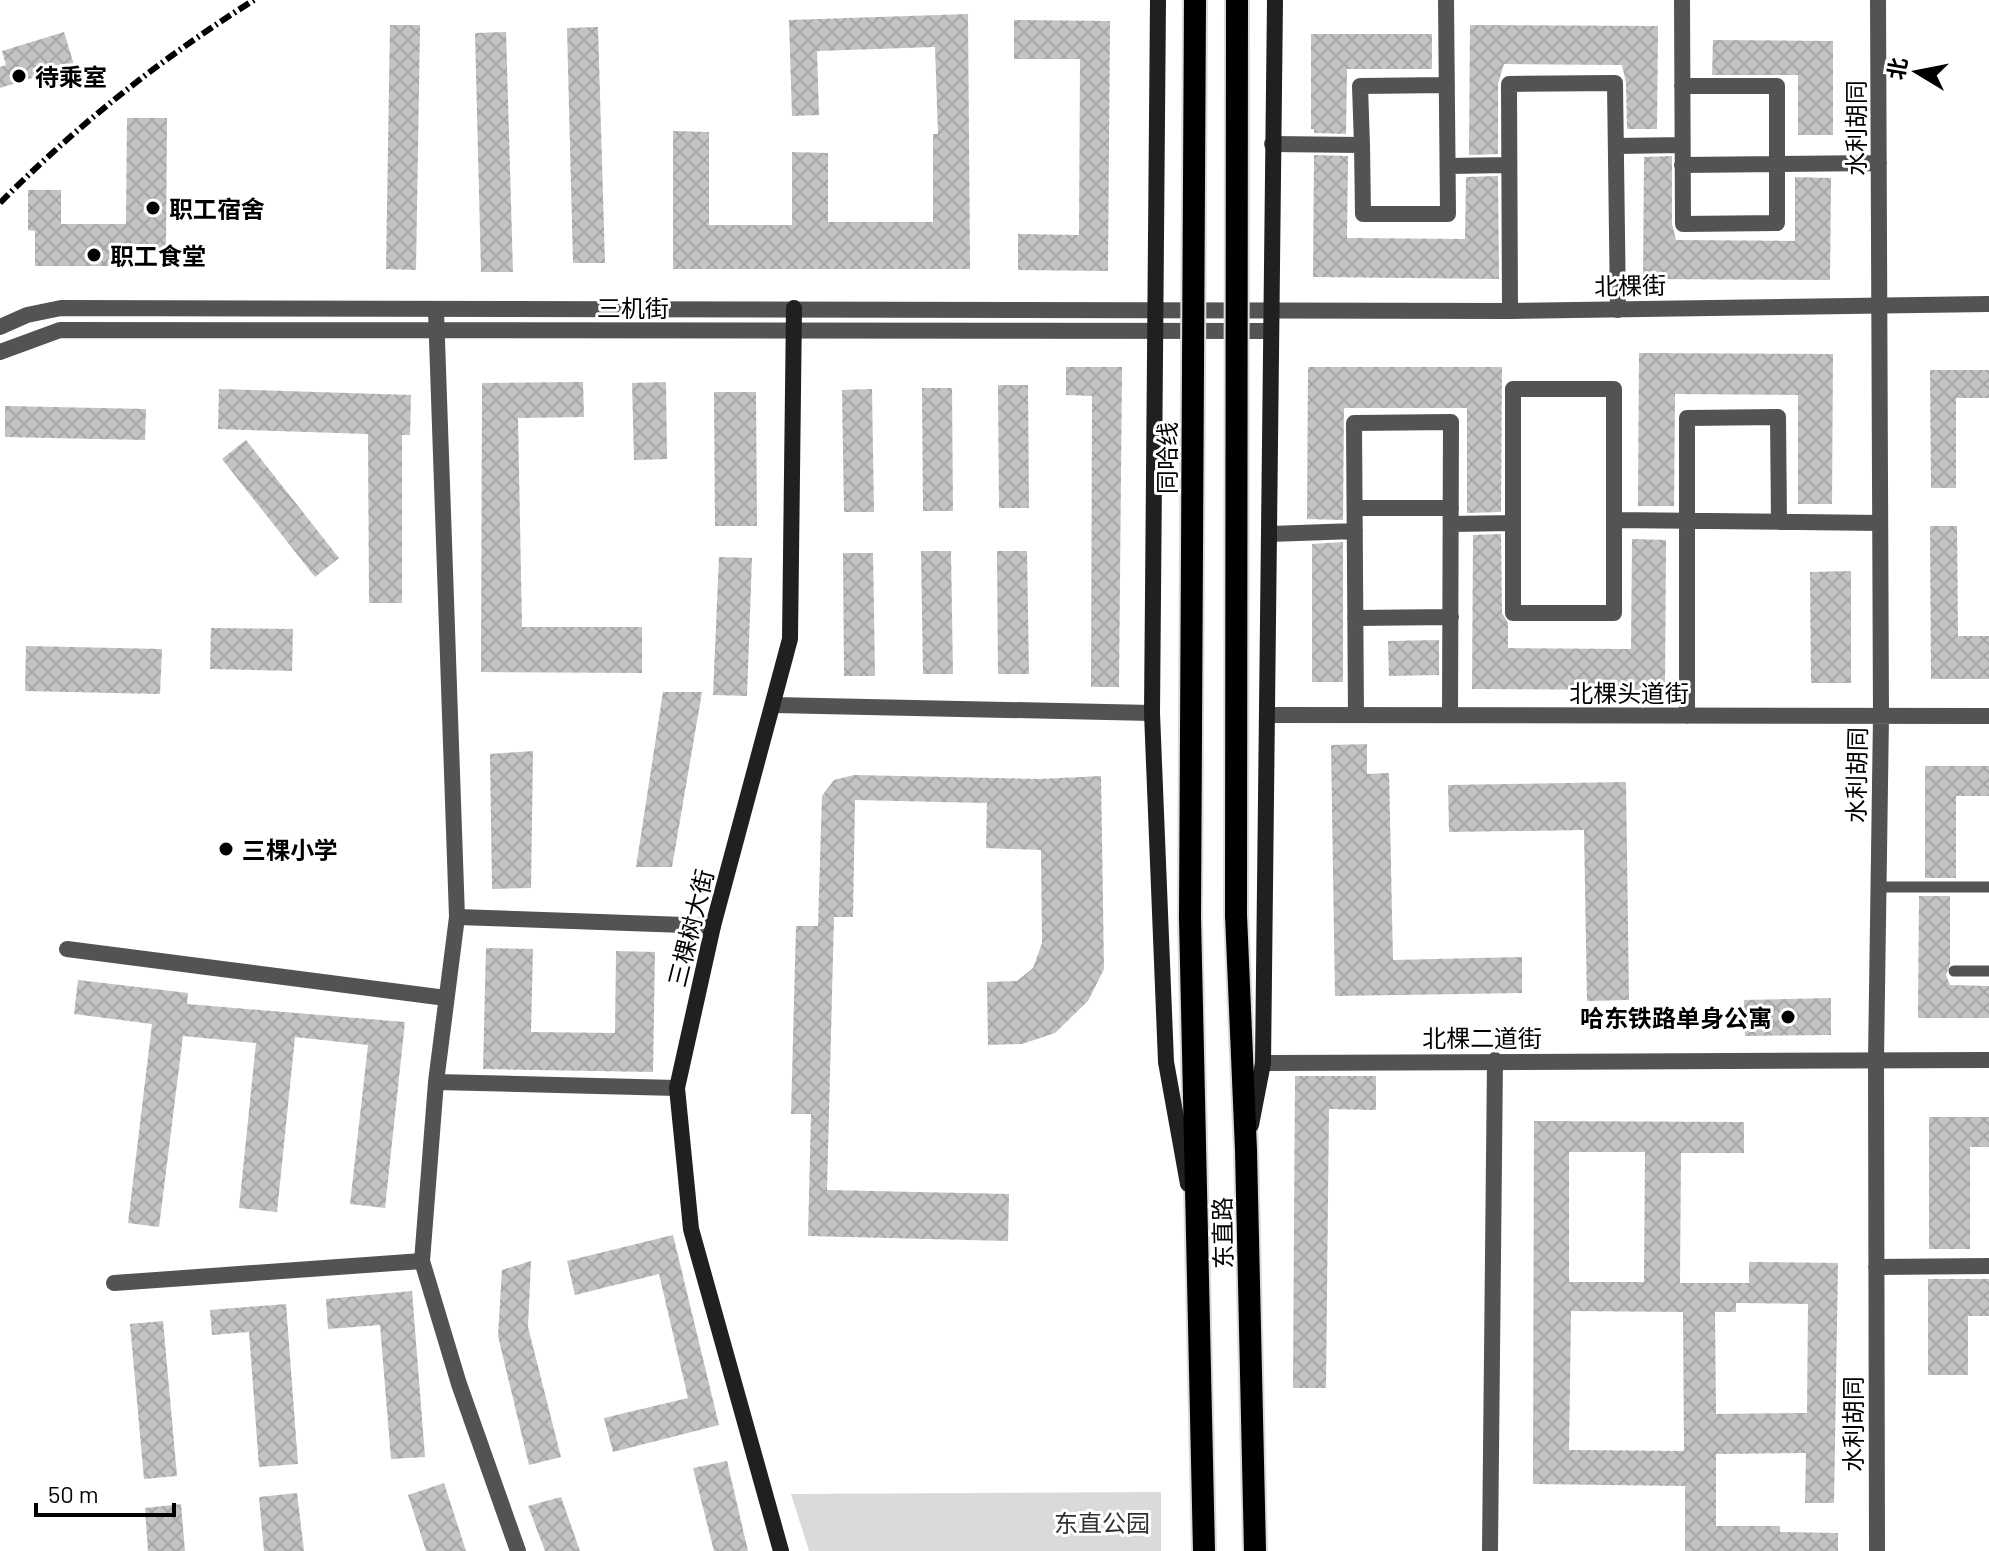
<svg xmlns="http://www.w3.org/2000/svg" width="1989" height="1551" font-family="Barlow,'Noto Sans SC',sans-serif">
<style>
.park{fill:#dadada}
.building{fill:url(#building-cross-hatch);fill-rule:evenodd}
.lines{fill:none;stroke-linecap:round;stroke-linejoin:round}
.trunk-casing{stroke:#dbdbdb;stroke-width:26}
.service{stroke:#535353;stroke-width:11}
.minor{stroke:#535353;stroke-width:16}
.tertiary{stroke:#535353;stroke-width:16}
.secondary{stroke:#202020;stroke-width:16}
.trunk{stroke:#000;stroke-width:22}
.rail{stroke:#000;stroke-width:6;stroke-dasharray:12 4 2 4;stroke-linecap:butt}
.trunk-bridge-casing{stroke:#dbdbdb;stroke-width:26;stroke-linecap:butt}
.trunk-bridge{stroke:#000;stroke-width:22}
.poi-dot{fill:#000;stroke:#fff;stroke-width:3}
.labels{text-anchor:middle;dominant-baseline:central;stroke-width:6;stroke-linejoin:round;paint-order:stroke}
.poi-label{font-size:24px;font-weight:bold;fill:#000;stroke:#fff;text-anchor:start}
.street-label{font-size:24px;fill:#000;stroke:#fff}
.park-label{font-size:24px;fill:#313131;stroke:#fff}
</style>
<defs>
<pattern id="building-cross-hatch" width="8" height="8" patternUnits="userSpaceOnUse" patternTransform="scale(2)"><rect width="8" height="8" fill="#c3c3c3"/><path d="M0 0l8 8M0 8l8-8" fill="none" stroke="#a6a6a6"/></pattern>
</defs>
<rect width="100%" height="100%" fill="#fff"/>
<path class="park" d="M1161,1492V1551H809L791,1494Z"/>
<path class="building" d="M968,14L970,269H673V131L709,132V225H792V152L828,153V222H933V134H938L935,47L817,51L819,115L792,116L789,20Z
M1014,20L1110,21L1108,271L1018,270V234L1079,235L1080,59H1014Z
M390,25H420L416,270L386,269Z
M1470,25L1658,26L1657,129H1627L1626,83L1622,65L1504,64L1498,84V154L1469,155Z
M598,27L605,263H573L567,28Z
M64,32L74,65L0,88V67L6,65L2,51Z
M506,32L513,272H481L475,33Z
M1311,34H1432V69H1347L1346,134L1314,133V129H1311Z
M1713,40L1833,41V135H1798V75H1712Z
M127,118H167L166,250H135L134,266H35V231L28,230V190H61V224H126Z
M1314,155L1348,156L1347,238L1465,239L1466,177L1498,176L1499,279L1313,277Z
M1672,156V224L1676,240L1795,241V177L1831,178L1830,280L1643,279L1644,157Z
M1639,353L1833,354L1832,504H1798V395L1675,394L1674,506H1638Z
M1066,367H1122L1119,687H1091L1092,396L1066,395Z
M1308,367H1502L1501,512L1467,513V408H1344L1343,520L1307,519Z
M1930,370H1989V398H1956V488H1931Z
M583,382L584,417L518,418L522,627H642V673L481,672L482,383Z
M666,382L667,459L634,460L632,383Z
M998,385H1028L1029,508H999Z
M922,388H952L953,511H923Z
M219,389L411,395L410,435H402V603H369L368,434L218,429Z
M872,389L874,512H844L842,390Z
M714,392H756L757,526H715Z
M5,406L146,409L145,440L5,437Z
M246,440L339,558L315,577L222,459Z
M1930,526H1957L1958,636H1989V679H1931Z
M1501,534L1502,613L1508,623V648L1631,649L1632,539L1666,540L1665,690L1472,689L1473,535Z
M1343,542V682H1312V544Z
M921,551H951L953,674H923Z
M997,551H1027L1029,674H998Z
M843,553H873L875,676H844Z
M719,557L752,558L747,696L713,695Z
M1851,571V683H1811L1810,572Z
M211,628L293,629L292,671L210,669Z
M1439,640V675L1389,676L1388,641Z
M26,646L162,649L160,694L25,691Z
M663,692H702L672,867H636Z
M1367,744V774L1389,773L1393,960L1522,957V993L1335,996L1331,745Z
M533,751L531,888L492,889L490,754Z
M1925,766H1989V796H1956V878H1925Z
M854,775L1040,779L1101,776L1104,969L1088,1001L1055,1033L1022,1044L988,1045L987,982L1017,981L1033,968L1042,943L1041,850L986,848L987,803L855,800L853,917H834L827,1190L1009,1194L1008,1241L808,1236L811,1114H791L796,926H818L822,796L834,780Z
M1626,782L1629,1000L1587,1001L1584,830L1449,832L1448,785Z
M1919,896H1950V964L1946,975L1950,985L1989,986V1018H1918Z
M486,948L533,949L531,1032L615,1033L616,951L655,952L653,1072L483,1069Z
M78,980L188,993L187,1004L405,1022L385,1208L350,1204L368,1045L295,1037L277,1212L239,1208L256,1043L183,1036L159,1227L128,1223L152,1024L74,1014Z
M1831,998V1035L1745,1036L1744,1000Z
M1295,1076H1376V1110L1329,1109L1326,1388H1293Z
M1929,1117H1989V1147H1970V1249H1929Z
M1534,1121L1744,1122V1153H1681L1680,1283H1749V1262L1838,1263L1834,1503H1805L1806,1453L1716,1454V1526H1780V1532L1838,1533V1551H1685V1486L1533,1484ZM1569,1152H1645L1644,1282H1569ZM1736,1303L1808,1304L1807,1413L1716,1414L1715,1312H1736ZM1571,1311L1683,1312L1684,1451L1569,1450Z
M673,1235L719,1425L613,1452L604,1418L688,1398L659,1274L575,1295L567,1261Z
M531,1261L528,1327L561,1457L529,1465L498,1336L502,1270Z
M1928,1279H1989V1316H1968V1375H1928Z
M412,1291L425,1457L391,1459L380,1325L328,1329L326,1299Z
M286,1304L298,1464L259,1467L249,1332L212,1335L210,1310Z
M163,1321L177,1476L144,1479L130,1324Z
M727,1461L748,1551H714L693,1468Z
M444,1483L466,1551H426L408,1495Z
M297,1493L304,1551H264L259,1497Z
M561,1497L580,1551H545L528,1506Z
M181,1504L185,1551H148L145,1508Z"/>
<g class="lines">
<g class="trunk-casing">
<path id="trunk" d="M1236,915L1246,1150L1255,1551
M1190,917L1204,1551"/>
</g>
<path class="service" d="M1877,887H1989
M1954,971H1989"/>
<path class="minor" d="M1682,0L1683,224L1777,223V86H1682
M1272,144L1362,145L1363,214H1448L1446,0
M1362,145L1360,86L1447,85
M1616,146L1682,145
M1682,165L1879,163
M1448,166L1509,165
M436,311L457,917L436,1082L422,1261L459,1384L518,1551
M1510,311L1509,84L1615,83L1618,310
M1513,389H1614V613H1513Z
M1355,508H1451
M1614,520L1880,523
M1451,524L1513,523
M1269,534L1355,531
M1355,618L1451,617
M774,705L1152,713
M1268,715L1989,716
M1356,715L1354,423L1451,422L1450,715
M1687,716V418L1778,417L1779,522
M457,917L713,926
M67,949L446,998
M436,1082L677,1088
M1876,1267L1989,1266
M114,1283L422,1261
M1490,1551L1495,1060
M1877,1551L1876,1060L1881,716L1878,0"/>
<path class="tertiary" d="M0,327L27,315L61,308L1510,311L1989,304
M0,352L60,330L1270,331
M1263,1063L1989,1060"/>
<path class="secondary" d="M1158,0L1152,713L1166,1062L1188,1184
M1251,1125L1263,1063L1275,0
M781,1551L691,1229L677,1088L713,926L790,639L794,308"/>
<use href="#trunk" class="trunk"/>
<path class="rail" d="M0,203C77,125 162,58 254,0"/>
<g class="trunk-bridge-casing">
<path id="trunk-bridge" d="M1236,915L1237,0
M1190,917L1195,0"/>
</g>
<use href="#trunk-bridge" class="trunk-bridge"/>
</g>
<g class="poi-dot">
<circle cx="19" cy="76" r="8"/>
<circle cx="153" cy="208" r="8"/>
<circle cx="94" cy="255" r="8"/>
<circle cx="226" cy="849" r="8"/>
<circle cx="1788" cy="1017" r="8"/>
</g>
<g class="labels">
<g class="poi-label">
<text x="35" y="76">待乘室</text>
<text x="169" y="208">职工宿舍</text>
<text x="110" y="255">职工食堂</text>
<text x="242" y="849">三棵小学</text>
<text x="1772" y="1017" text-anchor="end">哈东铁路单身公寓</text>
</g>
<g class="street-label">
<text transform="translate(1855 128) rotate(-90)">水利胡同</text>
<text transform="translate(1630 285) rotate(-1)">北棵街</text>
<text x="633" y="307">三机街</text>
<text transform="translate(1166 458) rotate(-90)">同哈线</text>
<text x="1629" y="692">北棵头道街</text>
<text transform="translate(1856 775) rotate(-89)">水利胡同</text>
<text transform="translate(690 928) rotate(-76)">三棵树大街</text>
<text x="1482" y="1037">北棵二道街</text>
<text transform="translate(1222 1233) rotate(-91)">东直路</text>
<text transform="translate(1852 1424) rotate(-90)">水利胡同</text>
</g>
<g class="park-label">
<text x="1102" y="1522">东直公园</text>
</g>
</g>
<g transform="translate(1917 72) rotate(280)" stroke="#ffffff" stroke-width="6" paint-order="stroke">
<path d="M0-6L14 30L0 20L-14 30Z" fill="#000000"/>
<text y="-12" font-size="22" font-weight="bold" text-anchor="middle" fill="#000000">北</text>
</g>
<path d="M36 1503v12h138v-12" fill="none" stroke="#000000" stroke-width="4"/>
<text x="48" y="1503" font-size="24" fill="#000000" stroke="#ffffff" stroke-width="6" paint-order="stroke">50 m</text>
</svg>
